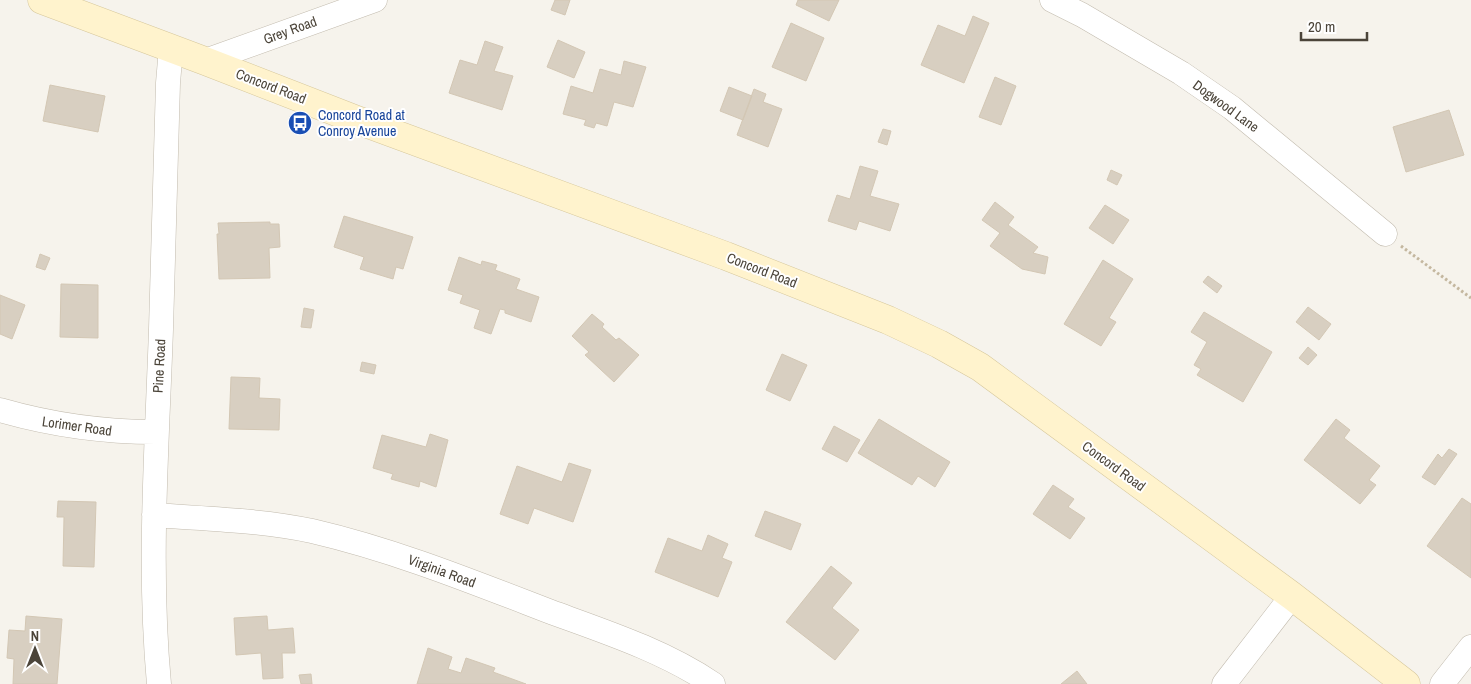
<svg xmlns="http://www.w3.org/2000/svg" width="1471" height="684" font-family="'Archivo Narrow',sans-serif">
<style>
.building{fill:#d8cfc1;stroke:#d3c7b4}
.lines{fill:none;stroke-linecap:round;stroke-linejoin:round}
.street-casing{stroke:#c2bbae;stroke-width:25}
.secondary-casing{stroke:#d6c79b;stroke-width:29}
.path{stroke:#c4b79f;stroke-width:3;stroke-dasharray:2.5 2.5;stroke-linecap:butt}
.street{stroke:#fff;stroke-width:24}
.secondary{stroke:#fff3cd;stroke-width:28}
.labels{text-anchor:middle;dominant-baseline:central;stroke-width:4;stroke-linejoin:round;paint-order:stroke}
.street-label{font-size:14px;fill:#4b4439;stroke:#fff}
.transit-label{font-size:14px;fill:#164399;stroke:#fff;text-anchor:start}
</style>
<rect width="100%" height="100%" fill="#f6f3ec"/>
<path class="building" d="M555,0H570L565,15L551,10Z
M798,0H839L829,21L796,5Z
M973,16L989,23L964,83L921,65L938,25L965,36Z
M791,23L824,38L806,81L772,67Z
M558,40L585,52L574,78L547,67Z
M485,41L503,47L494,71L513,76L502,110L449,93L460,60L477,65Z
M624,61L646,67L633,107L614,102L607,126L596,123L594,128L584,125L586,120L563,114L571,86L593,93L600,69L621,75Z
M995,77L1016,86L1001,125L979,117Z
M50,85L105,96L98,132L43,121Z
M729,87L752,96L743,120L720,111Z
M754,89L766,94L763,102L782,109L768,147L737,135Z
M1449,110L1464,155L1406,172L1393,127Z
M883,129L891,131L887,145L878,142Z
M860,166L878,171L870,196L899,204L890,231L859,221L856,230L828,221L837,195L850,199Z
M1111,170L1122,175L1117,185L1107,180Z
M995,202L1014,217L1008,225L1038,247L1033,253L1048,257L1045,274L1022,269L990,246L1000,233L982,220Z
M1105,205L1129,220L1113,244L1089,228Z
M344,216L413,237L403,269L396,267L393,279L360,269L364,257L334,247Z
M270,222V224H279L280,247L269,248L270,278L219,279L217,234H219L218,223Z
M40,254L50,258L45,270L36,267Z
M459,257L481,265L482,261L497,265L495,270L520,279L516,289L539,297L531,322L505,313V310L500,309L491,334L474,328L480,310L460,303L463,295L448,290Z
M1103,260L1133,279L1109,318L1116,322L1101,346L1064,324Z
M1208,276L1222,286L1217,293L1203,282Z
M61,284L98,285V338L60,337Z
M0,295L25,305L12,339L0,334Z
M1308,307L1331,324L1319,340L1296,322Z
M304,308L314,310L311,328L301,327Z
M1204,312L1272,352L1243,402L1197,375L1201,369L1194,365L1207,342L1191,332Z
M592,314L604,324L602,327L616,340L619,338L639,355L614,382L585,355L589,352L572,336Z
M1308,347L1317,355L1308,365L1299,358Z
M782,354L807,365L790,401L766,390Z
M362,362L376,365L374,374L360,371Z
M231,377L260,378L259,398L280,399L279,430L229,429Z
M879,419L950,462L935,487L918,476L912,485L858,453Z
M1336,419L1350,430L1344,438L1380,466L1369,480L1376,485L1360,504L1304,460Z
M834,426L860,440L847,462L822,449Z
M430,434L448,440L436,487L420,481L419,487L391,479L393,474L373,468L382,435L426,447Z
M1449,449L1457,454L1435,485L1422,477L1438,454L1442,458Z
M569,463L591,470L573,522L534,508L528,524L500,514L517,466L562,482Z
M1053,485L1074,499L1068,507L1085,518L1070,539L1033,514Z
M1462,498L1471,504V578L1427,546Z
M58,501L96,502L94,567L63,566L64,517H57Z
M765,511L801,524L791,550L755,536Z
M708,535L728,544L722,558L732,562L718,597L655,572L668,538L702,551Z
M831,566L852,583L832,608L859,630L835,660L786,622Z
M26,616L62,619L57,684H13L14,659L7,658L9,630L25,631Z
M267,616L268,630L293,628L295,653H282L283,678L263,679L261,653L236,655L234,618Z
M428,648L452,657L448,669L461,673L466,658L495,668L493,672L526,684H417Z
M1077,671L1087,684H1061Z
M311,674L312,684H301L299,675Z"/>
<g class="lines">
<g class="street-casing">
<path id="street" d="M1052,0L1082,15L1181,73L1232,108L1385,234
M205,61L375,0
M0,410C52,425 103,432 156,432
M154,515C207,519 261,520 312,531C394,550 473,582 551,612C606,632 664,651 713,684
M159,684C148,566 157,447 161,329C164,247 166,165 168,83L171,48
M1224,684L1292,596
M1442,684L1471,647"/>
</g>
<g class="secondary-casing">
<path id="secondary" d="M42,0L205,61L357,120L726,256L888,320L939,344L980,367L1292,596L1406,684"/>
</g>
<path class="path" d="M1401,246L1471,298"/>
<use href="#street" class="street"/>
<use href="#secondary" class="secondary"/>
</g>
<defs>
<g id="bus-disc" transform="scale(1.25)"><circle r="9.5" fill="#1a4fb4" stroke="#fff"/><path d="M-5-6H5V4H4V6H2V4H-2V6H-4V4H-5ZM-3.5-4V0h7V-4ZM-3.5 1.2v1.5H-2V1.2ZM2 1.2v1.5H3.5V1.2Z" fill="#fff"/></g>
</defs>
<g fill-rule="evenodd">
<use href="#bus-disc" x="300" y="123"/>
</g>
<g class="labels">
<g class="street-label">
<text transform="translate(290 30) rotate(-20)">Grey Road</text>
<text transform="translate(271 86) rotate(21)">Concord Road</text>
<text transform="translate(1226 106) rotate(36)">Dogwood Lane</text>
<text transform="translate(762 270) rotate(21)">Concord Road</text>
<text transform="translate(159 366) rotate(-87)">Pine Road</text>
<text transform="translate(77 426) rotate(8)">Lorimer Road</text>
<text transform="translate(1114 466) rotate(36)">Concord Road</text>
<text transform="translate(442 571) rotate(20)">Virginia Road</text>
</g>
<g class="transit-label">
<text x="318" y="115">Concord Road at<tspan x="318" dy="16">Conroy Avenue</tspan></text>
</g>
</g>
<g transform="translate(35 649)" stroke="#ffffff" stroke-width="4" paint-order="stroke">
<path d="M0-4L9 19L0 12L-9 19Z" fill="#4b4439"/>
<text y="-8" font-size="14" font-weight="bold" text-anchor="middle" fill="#4b4439">N</text>
</g>
<path d="M1301 32v8h66v-8" fill="none" stroke="#4b4439" stroke-width="2.5"/>
<text x="1308" y="32" font-size="15" fill="#4b4439" stroke="#ffffff" stroke-width="4" paint-order="stroke">20 m</text>
</svg>
